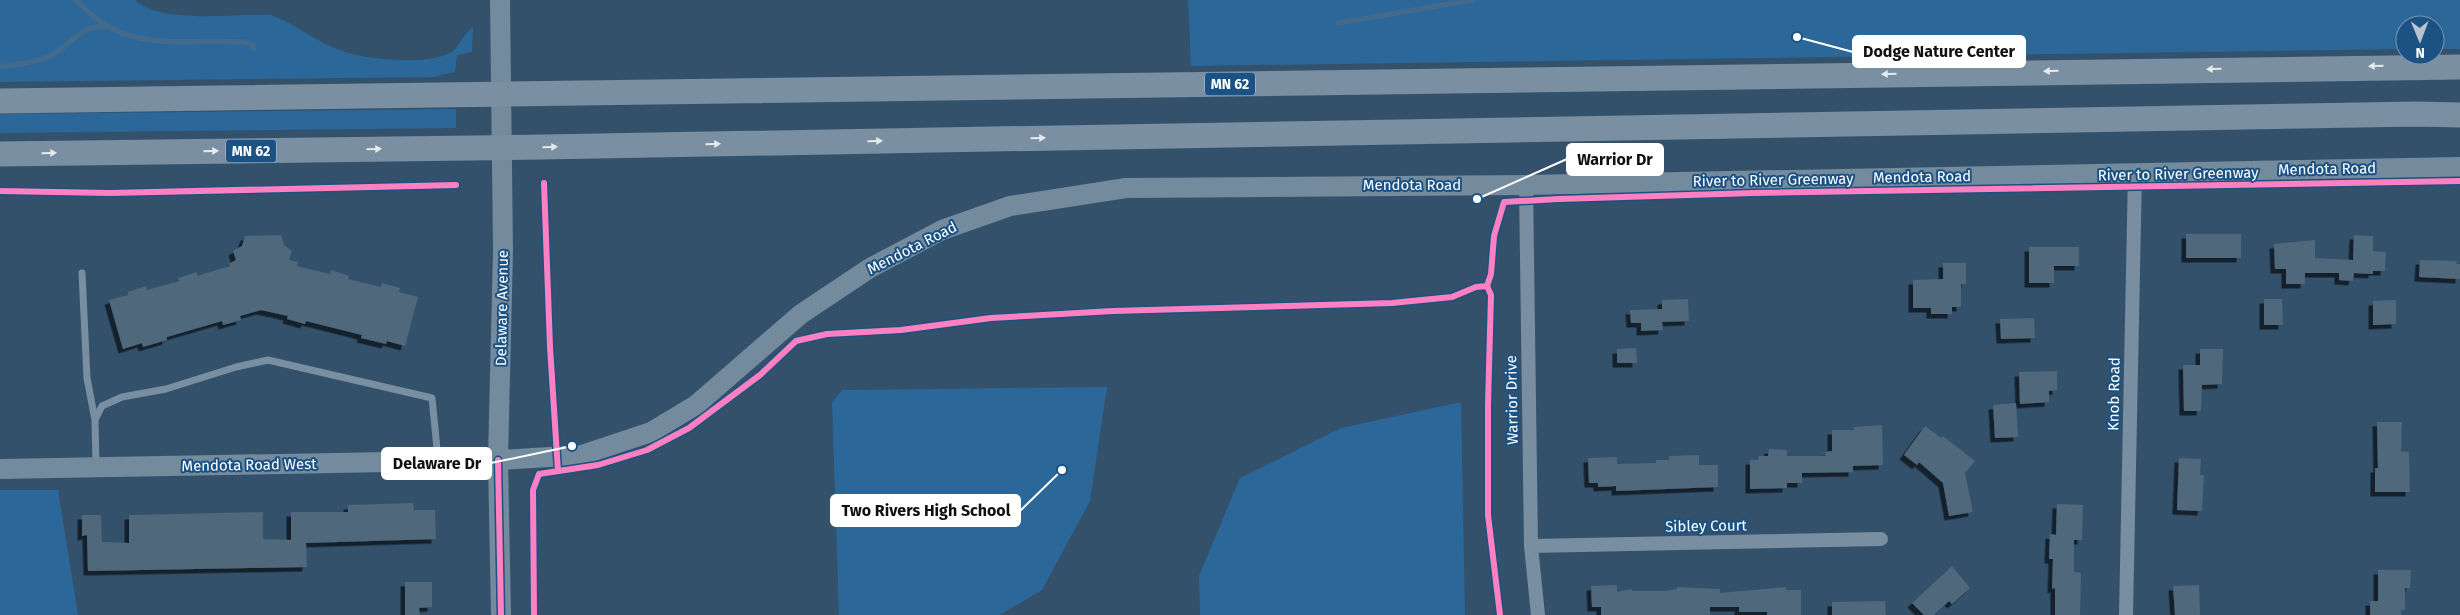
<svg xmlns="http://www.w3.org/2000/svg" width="2460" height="615" font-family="'Fira Sans',sans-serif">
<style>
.green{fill:#2b6799}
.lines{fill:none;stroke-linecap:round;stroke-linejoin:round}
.stream{stroke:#426a8c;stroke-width:5.5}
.building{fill:#4f677c;filter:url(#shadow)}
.lane{stroke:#798ea1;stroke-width:7}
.street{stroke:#798ea1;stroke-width:14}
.secondary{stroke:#748a9d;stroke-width:20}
.highway{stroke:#7a8fa1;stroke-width:25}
.cycleway-casing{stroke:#1b5283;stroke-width:9}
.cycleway{stroke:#ff80c0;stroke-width:6}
.oneway{fill:#e4e9ec}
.labels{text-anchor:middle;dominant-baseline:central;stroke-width:4;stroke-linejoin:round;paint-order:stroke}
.shield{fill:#1b5283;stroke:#bbcbda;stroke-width:1}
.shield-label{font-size:14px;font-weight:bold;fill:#fff}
.street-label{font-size:15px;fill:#fff;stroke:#1b5283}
.leader{fill:none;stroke:#fff;stroke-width:2}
.callout-dot{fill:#fff;stroke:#1b5283;stroke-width:2}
.callout{fill:#fff;stroke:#fff;stroke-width:2}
.callout-label{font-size:16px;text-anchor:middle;font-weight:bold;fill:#111}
</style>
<defs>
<filter id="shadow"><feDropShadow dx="-4.5" dy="4.5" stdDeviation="0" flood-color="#0009"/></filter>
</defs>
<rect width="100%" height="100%" fill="#33516b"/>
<path class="green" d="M0,0H135C162,25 235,13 271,15C296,24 318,43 342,51C368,60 423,65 448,54C460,49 462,34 473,27L472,52L457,55L455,72L433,77L0,82Z
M1188,0H2460V49H2435V25H2405V49L1191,66Z
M456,109V128L0,133V114Z
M1107,387L1090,501L1042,590L1000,615H839L832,402L842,390Z
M1461,402L1465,615H1200L1199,576L1240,478L1341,428Z
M0,490H58L78,615H0Z"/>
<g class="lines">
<path class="stream" d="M77,0C123,56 182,38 245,42L253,45L254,49
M1338,23L1473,0
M0,66C17,65 34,63 50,56C69,47 83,23 104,27"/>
</g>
<path class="building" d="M2186,234H2241V258H2186Z
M281,235L284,245L292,251L289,260L298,262L297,266L330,274L331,270L349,276L348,279L381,287L382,283L400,288L399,292L418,297L405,346L387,341L386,344L361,338L362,335L306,321L305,324L287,319L288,316L261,310L240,316L241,320L223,325L222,321L167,337V340L143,347L142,343L123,349L109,300L128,295V292L146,286L147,290L179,281L178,278L197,272V276L230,266L229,264L236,260L233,251L242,246L245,236Z
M2354,235L2373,236V251L2386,252L2385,271H2373V274L2354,273L2353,281L2339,280V273H2305V284H2286V269H2275L2274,244L2315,240V258L2353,260Z
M2029,247H2079V266H2054V283H2029Z
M2420,260L2457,261L2456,264H2460V279L2419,277Z
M1943,263H1966V284H1961V307H1952V314H1931V308H1913V280L1943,279Z
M1688,299L1689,321L1662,322L1663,330L1641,331V323H1631L1630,310L1662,309V300Z
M2264,299H2282L2283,325H2264Z
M2396,300V324L2373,325V301Z
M2034,318L2035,338L2001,339L2000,319Z
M1636,348L1637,363H1617V349Z
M2200,349H2223L2222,384L2202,385L2201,411H2184L2183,365H2200Z
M2057,371V390L2049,391V402L2020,404L2019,372Z
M2016,403L2018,437L1995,438L1993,405Z
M2377,422H2402L2401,451L2409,452L2410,492H2375V468H2378Z
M1882,425L1883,465L1853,466V472L1802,473V483H1787V488L1750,489V460H1758L1759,456H1768L1769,449L1787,450V456H1826L1825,452L1832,451V430H1854V427Z
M1925,426L1941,438L1943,436L1975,461L1965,473L1973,512L1949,516L1943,483L1919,462L1917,465L1904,455Z
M1699,455V465H1718V487L1616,491V486L1598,487V483H1589L1588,458L1617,457V464L1656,463V460H1669V456Z
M2179,458L2201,459L2200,475H2204L2202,511L2177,510Z
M413,503L414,510H435L436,539L306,543L307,567L88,571L87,535L82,536V515H101L102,542L129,543V515L263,512V539L291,540V512H348V505Z
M2057,504L2083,505L2082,540H2074V572L2081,573L2080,615H2055V588L2052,589L2053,559H2049L2050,534L2056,535Z
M1952,566L1970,588L1952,604L1949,601L1934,615H1924L1912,603Z
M2378,570H2411L2410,588H2405V610H2401V615H2370V601H2378Z
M405,582H432V607L419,608L420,615H405Z
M1617,585V592L1632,589V591H1665L1677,589V587L1720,589V593L1786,587V590H1801V615H1767V612H1739V607H1710V615H1601V607H1592L1591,586Z
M2199,585L2200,615H2175L2173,586Z
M1885,601L1886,615H1832V602Z"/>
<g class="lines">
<path class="lane" d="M82,273L87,378L95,420
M96,466L95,420L102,406L122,397L166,389L236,367L268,360L432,398L438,459"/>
<path class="street" d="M1526,185L1531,546L1538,615
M1531,546L1881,539
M2126,615L2135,173"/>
<path class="secondary" d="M500,0L503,250L498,460L501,615
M0,469L498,460L582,455L651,432L696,405L801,314L870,268L942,230L1010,206L1126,188L1526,185L2460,167"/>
<path class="highway" d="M0,101L2460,67
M0,154L542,147L2417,114L2460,115"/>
<g class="cycleway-casing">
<path id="cycleway" d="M544,183L550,347L558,471
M0,191L110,193L456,185
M498,460L501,615
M534,615L533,490L539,474L598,465L647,450L689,428L760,375L796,341L827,334L901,330L991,318L1113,311L1392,303L1452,297L1476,287L1487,286
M1500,615L1488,515V404L1491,295L1487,286L1491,274L1494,236L1504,202L1558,199L1754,193L2460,181"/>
</g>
<use href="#cycleway" class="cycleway"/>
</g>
<defs><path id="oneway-solid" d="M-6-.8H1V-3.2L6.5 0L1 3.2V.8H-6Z" transform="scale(1.25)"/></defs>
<g class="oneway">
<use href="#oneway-solid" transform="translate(2376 66) rotate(179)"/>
<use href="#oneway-solid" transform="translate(2214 69) rotate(179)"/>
<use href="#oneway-solid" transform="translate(2051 71) rotate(179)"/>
<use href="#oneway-solid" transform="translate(1889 74) rotate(179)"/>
<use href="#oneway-solid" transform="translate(1038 138) rotate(-1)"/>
<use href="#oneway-solid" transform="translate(875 141) rotate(-1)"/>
<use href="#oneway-solid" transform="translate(713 144) rotate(-1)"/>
<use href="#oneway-solid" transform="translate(550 147) rotate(-1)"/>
<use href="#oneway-solid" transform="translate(374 149) rotate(-1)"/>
<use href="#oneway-solid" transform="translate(211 151) rotate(-1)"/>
<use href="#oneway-solid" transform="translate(49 153) rotate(-1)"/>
</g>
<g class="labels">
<g class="shield">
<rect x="1205" y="72.5" width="50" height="23" rx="4"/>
<rect x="226" y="139.5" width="50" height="23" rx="4"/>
</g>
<g class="shield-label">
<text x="1230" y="84">MN 62</text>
<text x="251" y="151">MN 62</text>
</g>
<g class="street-label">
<text transform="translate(2327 169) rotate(-1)">Mendota Road</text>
<text transform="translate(2178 174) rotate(-1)">River to River Greenway</text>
<text transform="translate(1922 177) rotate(-1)">Mendota Road</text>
<text transform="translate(1773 180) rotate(-1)">River to River Greenway</text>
<text x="1412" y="185">Mendota Road</text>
<text transform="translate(912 248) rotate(-27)">Mendota Road</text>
<text transform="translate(502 308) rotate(-89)">Delaware Avenue</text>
<text transform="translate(2114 394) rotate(-89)">Knob Road</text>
<text transform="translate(1512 400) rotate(-91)">Warrior Drive</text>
<text transform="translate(249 465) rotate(-1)">Mendota Road West</text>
<text transform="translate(1706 526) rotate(-1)">Sibley Court</text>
</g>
</g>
<path class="leader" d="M1797 37L1853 52M1477 199L1567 159M572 446L491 463M1062 470L1020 511"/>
<g class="callout-dot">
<circle cx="1797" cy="37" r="5"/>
<circle cx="1477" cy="199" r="5"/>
<circle cx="572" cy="446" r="5"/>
<circle cx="1062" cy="470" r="5"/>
</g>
<g class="callout">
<rect x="1853" y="36" width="172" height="31" rx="5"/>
<rect x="1567" y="144" width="96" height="31" rx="5"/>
<rect x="382" y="448" width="109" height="31" rx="5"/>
<rect x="831" y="495" width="189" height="31" rx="5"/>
</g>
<g class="callout-label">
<text x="1939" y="57">Dodge Nature Center</text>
<text x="1615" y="165">Warrior Dr</text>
<text x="437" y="469">Delaware Dr</text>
<text x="926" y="516">Two Rivers High School</text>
</g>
<g transform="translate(2420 40) rotate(179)"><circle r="24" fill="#1b5283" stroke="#7697b5"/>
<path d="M0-4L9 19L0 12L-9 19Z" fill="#b8c2cb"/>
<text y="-8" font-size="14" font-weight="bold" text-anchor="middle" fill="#ffffff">N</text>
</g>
</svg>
